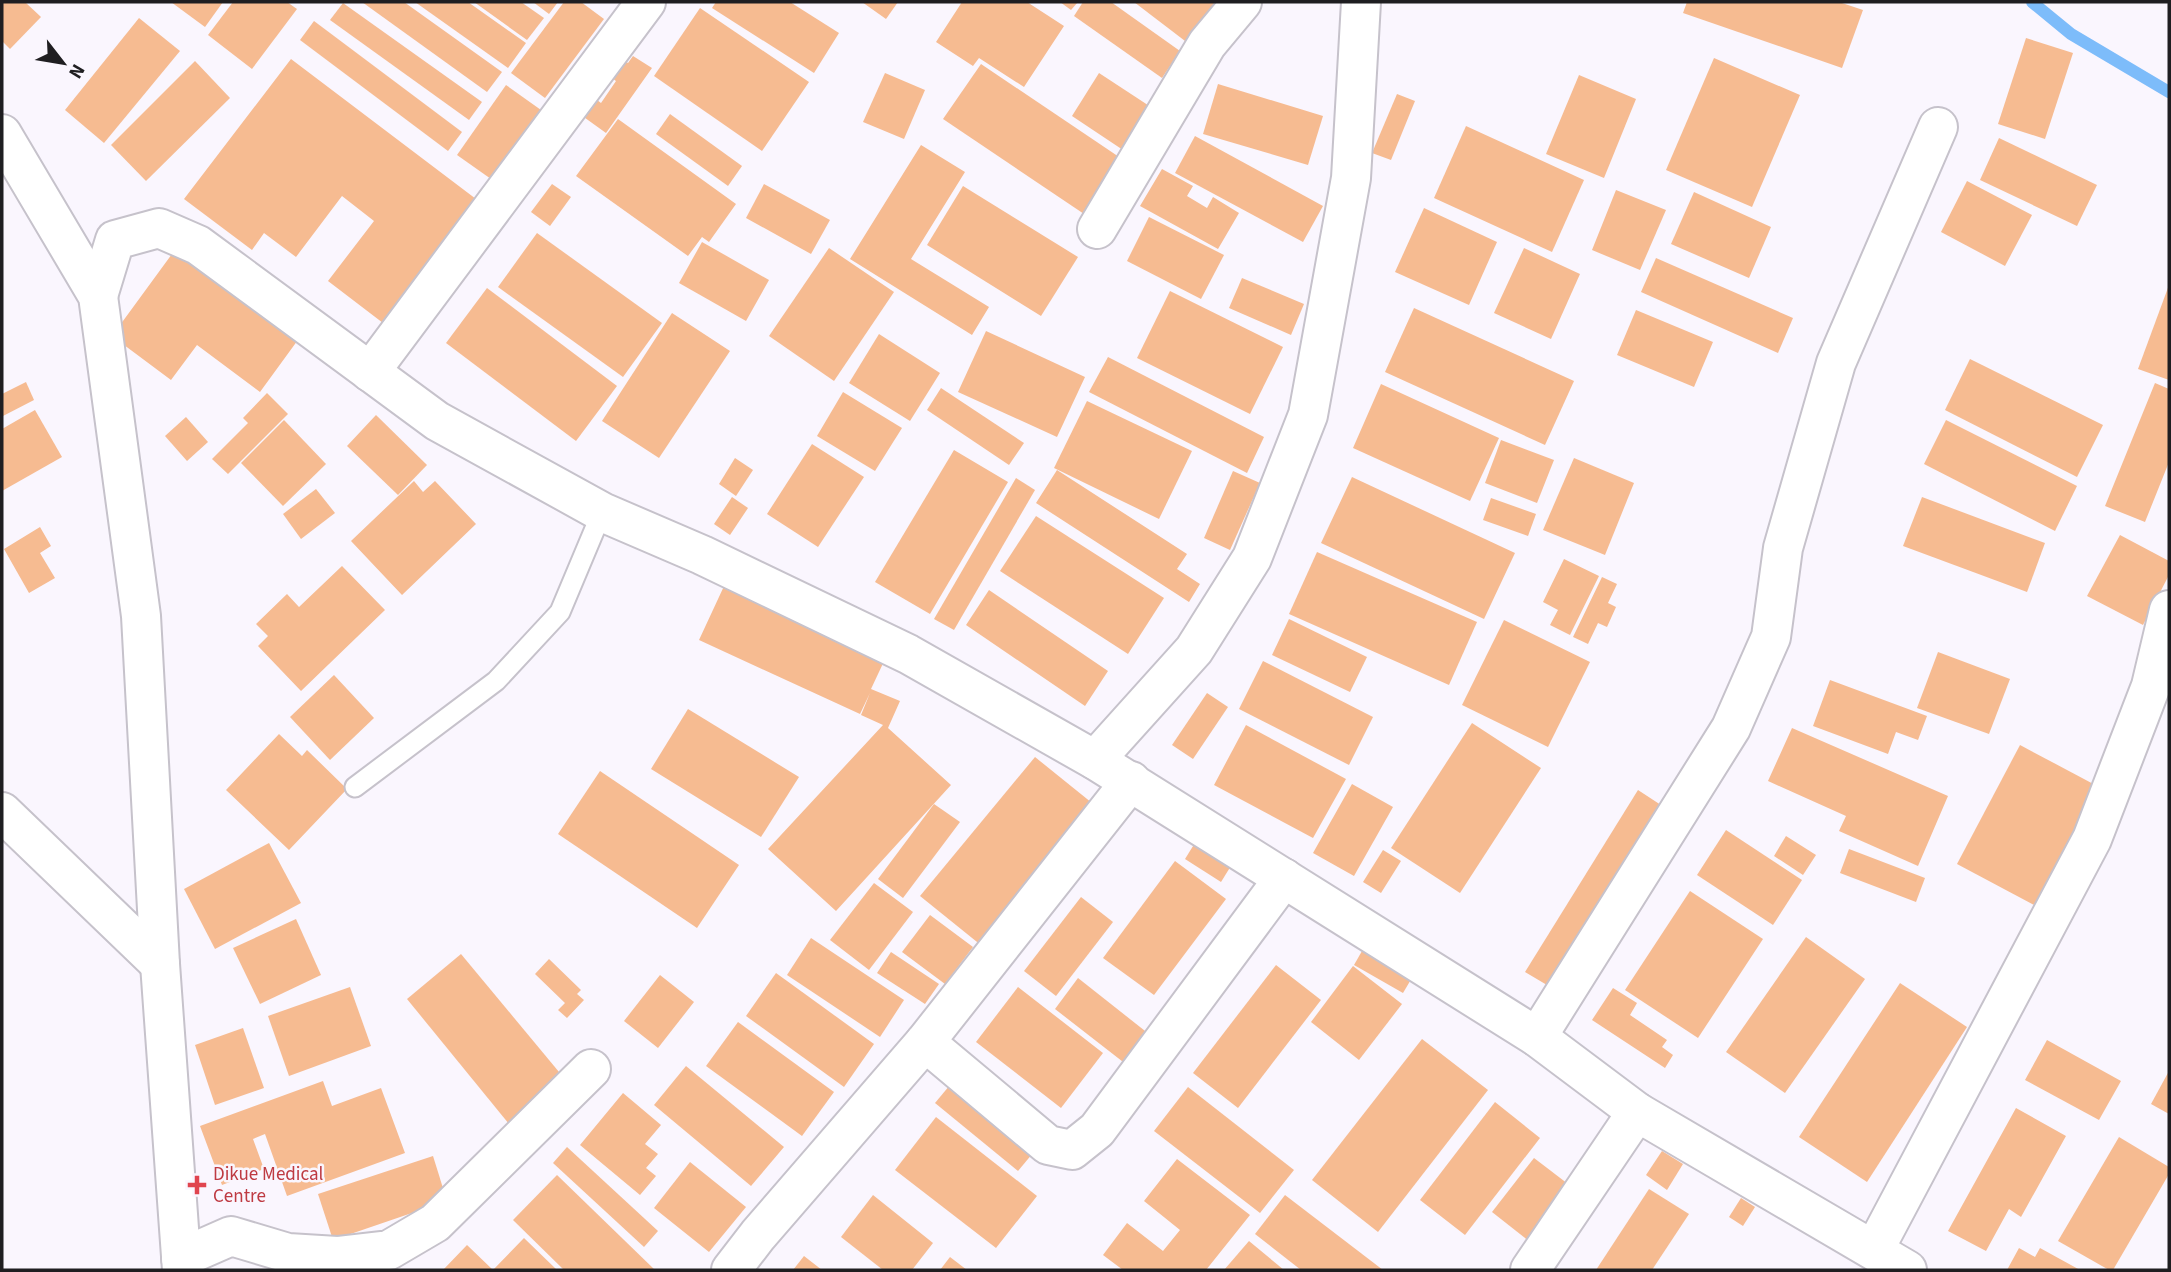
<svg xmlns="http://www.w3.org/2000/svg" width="2171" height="1272" font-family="'Source Sans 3',sans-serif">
<rect width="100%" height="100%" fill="#faf6fe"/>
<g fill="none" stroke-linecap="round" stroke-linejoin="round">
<path stroke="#7dbcfa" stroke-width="12" d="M2032 2 2071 34 2169 92"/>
</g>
<g fill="#f6bb91">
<path d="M2 2H25L41 17 10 49 2 41Z"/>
<path d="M171 2H223L205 27Z"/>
<path d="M233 2H287L297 9 252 69 208 35Z"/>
<path d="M362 2H404L502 72 487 92Z"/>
<path d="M415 2H468L526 43 508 68Z"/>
<path d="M474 2H521L544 18 527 40Z"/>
<path d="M533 2H558L549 14Z"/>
<path d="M564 2H581L604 19 545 98 511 73Z"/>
<path d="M716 2H790L839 33 814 73 712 8Z"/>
<path d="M862 2H898L886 19Z"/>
<path d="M962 2H1027L1064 26 1024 87 979 58 973 66 936 42Z"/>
<path d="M1060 2H1078L1071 10Z"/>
<path d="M1083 2H1111L1180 51 1162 78 1074 16Z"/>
<path d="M1134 2H1221L1189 44Z"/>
<path d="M1687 2H1839L1863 10 1842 68 1683 13Z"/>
<path d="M343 3 482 102 469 120 330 20Z"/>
<path d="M700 8 809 82 762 151 654 76Z"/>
<path d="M139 18 180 51 104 143 65 110Z"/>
<path d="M314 21 462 132 448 151 300 40Z"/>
<path d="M2026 38 2073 53 2045 139 1998 124Z"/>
<path d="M633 56 652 68 606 133 581 115 593 97 601 103 616 81 609 76 622 59 628 63Z"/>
<path d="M1714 58 1800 95 1752 207 1666 170Z"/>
<path d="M291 59 476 199 383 323 328 281 374 221 342 196 296 257 264 233 252 250 184 199Z"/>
<path d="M195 61 230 98 146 181 111 145Z"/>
<path d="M981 64 1128 163 1090 218 943 119Z"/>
<path d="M885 73 925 90 904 139 863 122Z"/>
<path d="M1099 73 1160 113 1132 156 1072 116Z"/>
<path d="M1579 75 1636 99 1604 178 1546 154Z"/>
<path d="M1218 84 1323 116 1308 165 1203 134Z"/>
<path d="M506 85 541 110 491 179 457 155Z"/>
<path d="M1397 94 1415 101 1391 160 1372 153Z"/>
<path d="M670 114 742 166 728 186 656 134Z"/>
<path d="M618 119 736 204 709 242 702 237 688 256 576 176Z"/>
<path d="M1466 126 1584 180 1552 252 1434 198Z"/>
<path d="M1195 136 1323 206 1303 242 1175 173Z"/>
<path d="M1999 138 2097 185 2077 226 1980 180Z"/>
<path d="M921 145 965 172 911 259 989 307 972 335 850 259Z"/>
<path d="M1162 169 1193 186 1187 196 1207 208 1213 197 1239 213 1218 249 1140 206Z"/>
<path d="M1967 181 2032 215 2005 266 1941 232Z"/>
<path d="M552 184 571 197 550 226 531 212Z"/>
<path d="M764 184 830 220 811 254 746 218Z"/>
<path d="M963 186 1078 257 1041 316 927 245Z"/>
<path d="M1616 190 1666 210 1640 270 1592 250Z"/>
<path d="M1694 192 1771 227 1749 278 1671 244Z"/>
<path d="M1424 208 1497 242 1469 305 1395 272Z"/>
<path d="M1149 217 1224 255 1201 299 1127 261Z"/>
<path d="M537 233 662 323 623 377 498 287Z"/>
<path d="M702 242 769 280 746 321 679 283Z"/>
<path d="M180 243 303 333 260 392 197 345 171 380 112 336Z"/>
<path d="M829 248 894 292 834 381 769 336Z"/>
<path d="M1524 248 1580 274 1551 339 1494 313Z"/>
<path d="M1656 258 1793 318 1778 353 1641 292Z"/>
<path d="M1242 278 1304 304 1291 335 1229 308Z"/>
<path d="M2169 285V380L2138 369Z"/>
<path d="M487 288 617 386 576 441 446 343Z"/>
<path d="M1170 291 1283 347 1250 414 1137 358Z"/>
<path d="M1414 308 1574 381 1545 445 1385 372Z"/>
<path d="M1636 310 1713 342 1694 387 1617 355Z"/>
<path d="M672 313 730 351 659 458 602 421Z"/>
<path d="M986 331 1085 377 1057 437 958 392Z"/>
<path d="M879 334 940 373 910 421 849 383Z"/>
<path d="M1108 357 1264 437 1247 473 1089 392Z"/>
<path d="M1970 359 2103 425 2077 477 1945 410Z"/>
<path d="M26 382 34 400 3 416 2 394Z"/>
<path d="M2155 383 2169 389V462L2145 522 2105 506Z"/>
<path d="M1381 384 1499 438 1470 501 1353 448Z"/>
<path d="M941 388 1024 443 1009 465 927 410Z"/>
<path d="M843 392 902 428 875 471 817 436Z"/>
<path d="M267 393 288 414 228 474 212 459 248 423 243 418Z"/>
<path d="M1087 401 1192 451 1159 519 1054 468Z"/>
<path d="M35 410 62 457 2 491V429Z"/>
<path d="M376 415 427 465 398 495 347 446Z"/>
<path d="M186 417 208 442 187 461 165 436Z"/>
<path d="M284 420 326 464 283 506 241 463Z"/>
<path d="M1946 420 2077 486 2055 531 1924 464Z"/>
<path d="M1501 440 1554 460 1537 503 1485 483Z"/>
<path d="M812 444 864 477 818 547 767 514Z"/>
<path d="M954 450 1008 482 930 614 875 582Z"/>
<path d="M735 458 753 470 736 496 719 484Z"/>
<path d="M1574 458 1634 483 1605 555 1543 530Z"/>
<path d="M1057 470 1187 554 1177 569 1200 584 1189 602 1036 503Z"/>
<path d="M1233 471 1260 483 1230 550 1204 538Z"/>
<path d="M1352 477 1515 553 1484 619 1321 543Z"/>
<path d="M1016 478 1035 490 954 630 934 619Z"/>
<path d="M414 481 423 492 435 481 476 524 402 595 351 541Z"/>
<path d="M316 489 335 513 301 539 283 514Z"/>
<path d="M732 497 748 508 730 535 714 524Z"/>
<path d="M1922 497 2045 543 2027 592 1903 546Z"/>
<path d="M1491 498 1536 514 1528 536 1483 520Z"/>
<path d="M1036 516 1164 598 1128 654 1000 571Z"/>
<path d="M40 527 51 546 40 553 55 578 29 593 4 549Z"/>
<path d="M2120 535 2169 561V575L2143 625 2087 596Z"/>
<path d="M1317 552 1477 622 1449 685 1289 614Z"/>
<path d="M1564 559 1599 576 1570 635 1550 625 1558 610 1543 602Z"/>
<path d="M342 566 385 610 301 691 258 646 268 636 256 624 287 594 299 607Z"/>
<path d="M1602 577 1617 584 1608 603 1616 607 1607 627 1598 623 1588 644 1573 637Z"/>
<path d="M725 584 886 657 871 689 900 701 888 728 951 785 836 911 768 849 883 725 861 715 870 693 860 714 699 640Z"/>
<path d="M989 590 1108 671 1085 706 966 625Z"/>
<path d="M1289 619 1367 657 1350 692 1272 655Z"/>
<path d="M1504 620 1590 662 1548 747 1462 705Z"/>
<path d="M1938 652 2010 679 1989 734 1917 708Z"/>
<path d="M1263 661 1373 717 1349 765 1239 709Z"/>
<path d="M334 675 374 718 330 760 290 717Z"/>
<path d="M1830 680 1927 716 1918 740 1896 732 1888 754 1813 726Z"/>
<path d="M1207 693 1228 707 1193 759 1172 745Z"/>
<path d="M688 709 799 777 761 837 651 769Z"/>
<path d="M1472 723 1541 768 1460 893 1391 848Z"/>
<path d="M1246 725 1346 779 1313 838 1214 785Z"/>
<path d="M1792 728 1948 796 1918 866 1839 831 1846 816 1768 781Z"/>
<path d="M279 734 302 756 307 750 347 789 289 850 226 790Z"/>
<path d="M2020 745 2099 787 2036 906 1957 864Z"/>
<path d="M1035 757 1097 807 982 946 920 896Z"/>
<path d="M600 771 739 865 697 928 558 834Z"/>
<path d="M1352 784 1393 807 1354 876 1313 853Z"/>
<path d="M1638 790 1664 807 1552 988 1525 972Z"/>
<path d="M934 804 960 822 903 898 878 879Z"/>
<path d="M1726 830 1802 880 1773 925 1697 875Z"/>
<path d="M1786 836 1816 855 1803 875 1774 856Z"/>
<path d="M1198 838 1234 861 1221 882 1185 859Z"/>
<path d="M269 843 301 903 215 949 184 889Z"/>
<path d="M1849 849 1925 878 1916 902 1840 873Z"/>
<path d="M1383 850 1401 861 1381 893 1363 882Z"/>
<path d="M1175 861 1226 899 1154 995 1103 958Z"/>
<path d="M874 883 913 912 869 970 830 940Z"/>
<path d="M1690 891 1763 939 1698 1038 1625 990Z"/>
<path d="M1081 897 1113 922 1056 996 1024 971Z"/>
<path d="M930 915 973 947 945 984 902 952Z"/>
<path d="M296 919 321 975 260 1004 233 948Z"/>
<path d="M1370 937 1419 966 1403 993 1354 965Z"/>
<path d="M1806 937 1865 979 1785 1093 1726 1052Z"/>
<path d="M811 938 904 1000 880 1037 787 975Z"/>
<path d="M891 952 939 984 925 1004 877 973Z"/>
<path d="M461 954 564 1078 509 1124 407 999Z"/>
<path d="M549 959 581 990 577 994 584 1000 567 1018 558 1010 565 1003 535 974Z"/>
<path d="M1276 965 1321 1000 1238 1108 1193 1073Z"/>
<path d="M1353 966 1402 1004 1359 1060 1311 1022Z"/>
<path d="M776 973 874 1044 844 1087 746 1016Z"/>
<path d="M660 975 694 1002 658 1048 624 1021Z"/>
<path d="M1078 978 1159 1042 1136 1072 1055 1009Z"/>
<path d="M1900 983 1967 1027 1867 1182 1799 1137Z"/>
<path d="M350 987 371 1046 289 1076 268 1016Z"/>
<path d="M1018 987 1103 1053 1061 1108 976 1042Z"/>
<path d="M1613 988 1637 1003 1630 1015 1667 1040 1662 1047 1673 1055 1665 1068 1592 1020Z"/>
<path d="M738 1022 834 1092 802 1136 706 1066Z"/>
<path d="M243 1028 264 1088 215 1105 195 1045Z"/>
<path d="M1422 1039 1488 1090 1378 1232 1312 1180Z"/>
<path d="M2047 1040 2121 1081 2099 1120 2025 1080Z"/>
<path d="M686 1066 784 1147 751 1186 654 1105Z"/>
<path d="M2169 1071V1114L2151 1104Z"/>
<path d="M955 1079 1038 1147 1018 1171 935 1103Z"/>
<path d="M323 1081 332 1106 381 1088 405 1153 287 1196 265 1134 253 1139 264 1169 222 1185 200 1126Z"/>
<path d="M1188 1087 1294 1170 1260 1213 1154 1131Z"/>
<path d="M623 1093 661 1125 645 1144 658 1154 646 1168 656 1176 640 1195 580 1145Z"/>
<path d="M1495 1102 1540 1138 1465 1235 1420 1200Z"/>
<path d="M2016 1108 2066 1136 2021 1217 2009 1209 1986 1251 1948 1231Z"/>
<path d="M936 1117 1037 1196 996 1248 895 1170Z"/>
<path d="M2119 1137 2169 1167V1174L2113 1270H2109L2058 1241Z"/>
<path d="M567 1147 658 1231 644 1247 553 1163Z"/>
<path d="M1662 1151 1683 1164 1667 1190 1646 1175Z"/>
<path d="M433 1156 447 1201 333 1240 318 1194Z"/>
<path d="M1534 1158 1572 1187 1530 1242 1492 1212Z"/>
<path d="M1177 1159 1250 1215 1206 1270H1123L1103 1255 1127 1223 1163 1251 1180 1230 1144 1201Z"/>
<path d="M690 1162 746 1207 709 1252 654 1208Z"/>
<path d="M557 1175 655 1270H564L513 1220Z"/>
<path d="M1649 1189 1689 1214 1652 1270H1596Z"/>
<path d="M873 1195 933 1243 912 1270H883L841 1237Z"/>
<path d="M1285 1195 1383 1270H1301L1255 1234Z"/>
<path d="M1741 1198 1755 1207 1743 1226 1729 1217Z"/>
<path d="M524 1238 557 1270H443L467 1245 493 1270Z"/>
<path d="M1249 1241 1284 1270H1224Z"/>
<path d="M2019 1248 2035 1257 2040 1248 2080 1270H2007Z"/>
<path d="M804 1256 822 1270H793Z"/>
<path d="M950 1257 967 1270H940Z"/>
</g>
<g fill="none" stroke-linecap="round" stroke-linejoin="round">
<g stroke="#c6c2cb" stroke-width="23">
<path id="lane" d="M355 787 496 681 560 612 602 512"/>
</g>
<g stroke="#c6c2cb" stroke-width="42">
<g id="street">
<path d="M1097 229 1207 44 1242 2"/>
<path d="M98 296 115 240 159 228 198 245 437 421 602 512 702 555 908 654 1095 760 1537 1037 1637 1112 1907 1270"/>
<path d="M370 372 646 2"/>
<path d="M1095 760 1194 650 1252 558 1308 415 1351 178 1361 2"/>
<path d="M2 812 160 964"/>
<path d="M1537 1037 1731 728 1771 637 1783 548 1836 363 1938 127"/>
<path d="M925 1042 1048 1145 1072 1150 1097 1130 1284 878"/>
<path d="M1874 1250 2092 839 2151 686 2169 610"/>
<path d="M181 1258 231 1236 288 1253 337 1256 389 1250 435 1223 591 1069"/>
<path d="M731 1270 758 1235 925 1042 1131 781"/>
<path d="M1530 1270 1637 1112"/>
</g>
</g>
<g stroke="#c6c2cb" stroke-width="42">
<path id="secondary" d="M2 134 98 296 141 616 160 964 182 1270"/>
</g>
<use href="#lane" stroke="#fff" stroke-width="19"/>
<use href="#street" stroke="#fff" stroke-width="38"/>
<use href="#secondary" stroke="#fff" stroke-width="38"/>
</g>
<path fill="#e0444e" stroke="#faf6fe" stroke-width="2.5" d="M193.5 1174.5h7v7h7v7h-7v7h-7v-7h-7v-7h7z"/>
<g text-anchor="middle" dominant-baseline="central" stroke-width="5" stroke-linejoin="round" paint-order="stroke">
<g font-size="19" fill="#be3a42" stroke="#faf6fe" text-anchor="start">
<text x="213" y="1174">Dikue Medical<tspan x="213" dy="22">Centre</tspan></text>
</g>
</g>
<rect width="2171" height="1272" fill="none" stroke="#1f1e21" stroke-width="7"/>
<g transform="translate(63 63) rotate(121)" stroke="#faf6fe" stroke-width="5" paint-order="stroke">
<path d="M0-5L12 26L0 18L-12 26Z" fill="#1f1e21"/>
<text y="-10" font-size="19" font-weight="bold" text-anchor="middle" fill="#1f1e21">N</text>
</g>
</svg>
